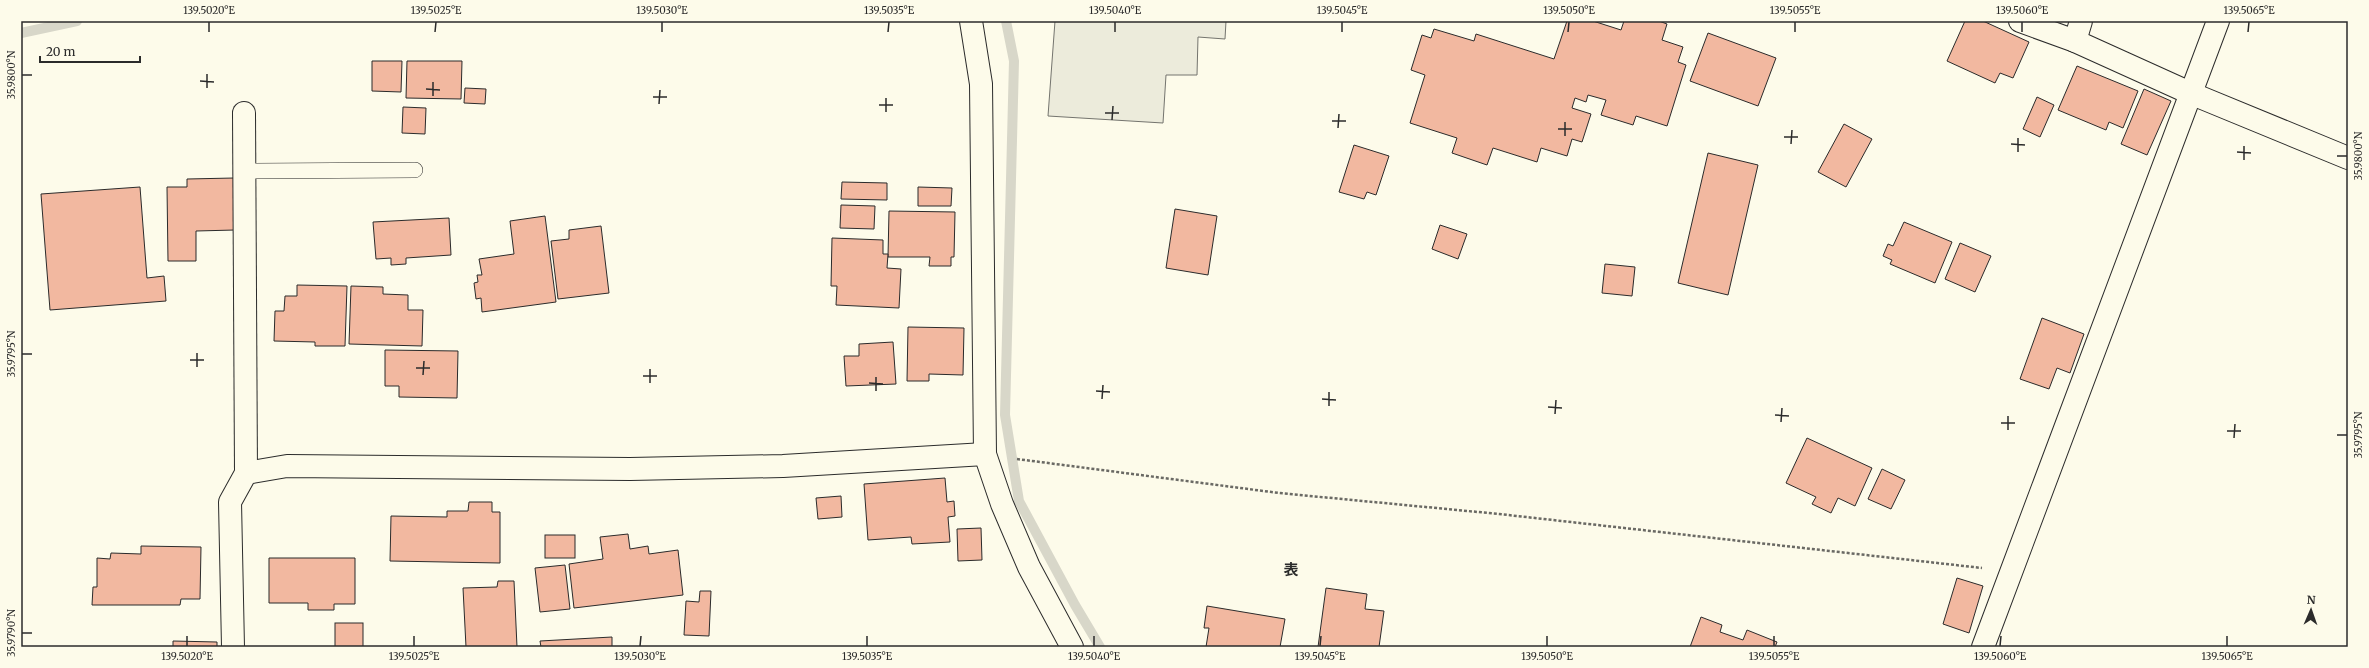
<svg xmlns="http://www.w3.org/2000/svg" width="2369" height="668" font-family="Merriweather,'Noto Sans JP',serif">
<rect width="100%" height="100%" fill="#fdfbea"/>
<path fill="#ecebdb" stroke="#74746e" d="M1055 21H1226L1225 39 1198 37 1197 75H1166L1163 123 1048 116Z"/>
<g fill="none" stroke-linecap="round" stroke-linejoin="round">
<g stroke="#d8d7c9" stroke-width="10">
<path d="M1006 21 1014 61 1005 415 1019 501 1075 605 1100 647"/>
<path d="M21 33 77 21"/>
</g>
</g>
<g fill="#f2b8a0" stroke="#2b2b2b">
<path d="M1567 21H1593L1621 30 1624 21H1659L1667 24 1662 40 1683 47 1678 62 1686 65 1667 126 1636 116 1633 125 1601 115 1606 100 1588 95 1586 102 1575 98 1572 108 1591 114 1582 142 1572 139 1567 156 1541 148 1537 162 1493 148 1487 165 1452 153 1457 138 1410 123 1425 75 1411 70 1422 35 1431 38 1434 29 1474 41 1476 34 1554 59Z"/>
<path d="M1965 21H1983L2029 42 2013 78 2000 73 1995 83 1947 61Z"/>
<path d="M1708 33 1776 58 1758 106 1690 81Z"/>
<path d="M372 61H402L401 92 372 91Z"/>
<path d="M407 61H462L461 99 406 98Z"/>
<path d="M2077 66 2138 91 2123 128 2109 122 2106 130 2058 110Z"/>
<path d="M465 88 486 89 485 104 464 103Z"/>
<path d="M2144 89 2171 101 2147 155 2121 144Z"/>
<path d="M2037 97 2054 105 2040 137 2023 129Z"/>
<path d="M403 107 426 108 425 134 402 133Z"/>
<path d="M1844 124 1872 139 1846 187 1818 172Z"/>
<path d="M1354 145 1389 156 1376 195 1367 192 1364 199 1339 192Z"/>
<path d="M1708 153 1758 165 1728 295 1678 283Z"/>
<path d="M234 178 235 230 196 231V261H168L167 187H187V179Z"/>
<path d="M842 182 887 183V200L841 199Z"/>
<path d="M140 187 147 278 164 276 166 301 50 310 41 194Z"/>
<path d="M918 187 952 188 951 206H918Z"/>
<path d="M841 205 875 206 874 229 840 228Z"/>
<path d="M1175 209 1217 216 1208 275 1166 268Z"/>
<path d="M889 211 955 212 954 257H951V266H929L930 257H888Z"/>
<path d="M545 216 556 302 482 312 481 298 476 299 474 283 478 282 477 275H482L479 259 514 254 510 221Z"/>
<path d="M449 218 451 255 406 258V264L391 265V258L376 259 373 222Z"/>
<path d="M1904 222 1952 242 1935 283 1890 264 1892 260 1883 256 1888 244 1893 246Z"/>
<path d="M1440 225 1467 234 1458 259 1432 249Z"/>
<path d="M601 226 609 293 558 299 551 241 569 239V230Z"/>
<path d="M832 238 883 240V254H888L887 268 901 269 899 308 836 305 837 286H831Z"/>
<path d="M1960 243 1991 256 1975 292 1945 279Z"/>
<path d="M1605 264 1635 267 1632 296 1602 293Z"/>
<path d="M297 285 347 286 345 346H315V342L274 341 275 311H284L285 296H297Z"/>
<path d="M351 286 383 287V294L408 295V310H423L422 346 349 344Z"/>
<path d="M2042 318 2084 334 2070 373 2057 368 2049 389 2020 379Z"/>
<path d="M908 327 964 328 963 375 929 374V381H907Z"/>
<path d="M893 342 896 384 846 386 844 356H859V344Z"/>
<path d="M385 350 458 351 457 398 399 397V386H385Z"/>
<path d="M1807 438 1872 468 1855 506 1838 498 1831 513 1812 504 1816 497 1786 483Z"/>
<path d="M1882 469 1905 480 1891 509 1868 499Z"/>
<path d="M945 478 947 502 954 501 955 516 948 517 950 542 912 544 911 537 868 540 864 484Z"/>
<path d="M841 496 842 517 818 519 816 498Z"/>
<path d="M469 502H492V512H500V563L390 561 391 516 447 517V511H468Z"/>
<path d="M981 528 982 560 958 561 957 529Z"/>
<path d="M628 534 630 549 648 546 649 554 678 550 683 595 574 608 569 564 603 559 600 537Z"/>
<rect x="545" y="535" width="30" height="23"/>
<path d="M141 546 201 547 200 599H181L180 605H92L93 587H97V558L110 559 111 553 141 554Z"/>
<path d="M269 558H355V604H334V610H308V603H269Z"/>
<path d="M565 565 570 609 540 612 535 568Z"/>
<path d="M1957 578 1983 586 1969 633 1943 624Z"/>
<path d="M498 581H514L517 647H466L463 588 497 587Z"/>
<path d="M1326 588 1367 594 1365 609 1384 611 1379 647H1318Z"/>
<path d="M700 591H711L709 636 684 635 686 601 699 602Z"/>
<path d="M1207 606 1285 619 1280 647H1206L1209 628H1204Z"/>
<path d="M1701 617 1722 625 1720 632 1743 640 1747 630 1777 642 1775 647H1690Z"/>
<rect x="335" y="623" width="28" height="24"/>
<path d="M612 637V647H541L540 641Z"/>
<path d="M173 641 217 642V647H173Z"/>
</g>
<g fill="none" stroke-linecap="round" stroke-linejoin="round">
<g stroke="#2b2b2b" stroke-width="16">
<path id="service" d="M244 171 415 170"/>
</g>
<g stroke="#2b2b2b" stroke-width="24">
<g id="minor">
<path d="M971 21 981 84 985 454 1002 504 1029 567 1072 647"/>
<path d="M2020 21 2075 41 2190 93 2348 158"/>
<path d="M2075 41 2081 21"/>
<path d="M244 113 246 473"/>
<path d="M233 647 230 502 246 473 287 466 630 469 783 466 985 454"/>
<path d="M1983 647 2218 21"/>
</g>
</g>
<path stroke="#6a6964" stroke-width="2.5" stroke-dasharray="3 2" stroke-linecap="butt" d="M1017 459 1279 493 1499 514 1982 568"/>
<use href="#service" stroke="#fdfbea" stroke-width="15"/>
<use href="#minor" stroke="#fdfbea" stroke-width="22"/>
</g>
<path fill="none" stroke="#2b2b2b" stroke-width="1.5" d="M209 32V22M435 32 436 22M662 32V22M888 32 889 22M1115 32V22M1342 32V22M1568 32 1569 22M1795 32V22M2022 32V22M2248 32 2249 22M22 75H32M200 81 214 82M207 88V74M426 89 440 90M433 96V82M653 97H667M659 104 660 90M879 105H893M886 112V98M1105 113H1119M1112 120 1113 106M1332 121H1346M1338 128 1339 114M1558 129H1572M1565 136V122M1784 137H1798M1791 144 1792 130M2011 144 2025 145M2018 152V138M2237 152 2251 153M2337 156H2347M2244 160V146M22 354H32M190 360H204M197 367V353M416 368H430M423 375 424 361M643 376H657M650 383V369M869 383 883 384M876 391V377M1096 391 1110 392M1102 399 1103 385M1322 399 1336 400M1329 406V392M1548 407 1562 408M1555 414 1556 400M1775 415 1789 416M1781 422 1782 408M2001 423H2015M2008 430V416M2227 431H2241M2337 435H2347M2234 438 2235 424M22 633H32M187 646V636M414 646V636M640 646 641 636M867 646V636M1094 646V636M1320 646 1321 636M1547 646V636M1774 646V636M2000 646 2001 636M2227 646V636"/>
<g text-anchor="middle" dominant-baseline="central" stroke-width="3" stroke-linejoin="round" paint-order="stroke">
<g font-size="15" font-weight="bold" fill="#2b2b2b" stroke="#fdfbea">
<text x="1291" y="569">表</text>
</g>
</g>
<rect width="2369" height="668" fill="none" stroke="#fdfbea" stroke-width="44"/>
<g transform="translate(2311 610) rotate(2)" stroke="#fdfbea" stroke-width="3" paint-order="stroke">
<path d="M0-3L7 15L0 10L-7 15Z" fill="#2b2b2b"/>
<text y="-6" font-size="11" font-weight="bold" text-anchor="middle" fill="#2b2b2b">N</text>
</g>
<path d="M40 56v6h100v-6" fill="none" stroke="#2b2b2b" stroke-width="2"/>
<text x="46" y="56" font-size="12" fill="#2b2b2b" stroke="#fdfbea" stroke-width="3" paint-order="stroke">20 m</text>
<rect x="22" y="22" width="2325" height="624" fill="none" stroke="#2b2b2b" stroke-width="1.5"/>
<g font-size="10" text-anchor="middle" fill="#2b2b2b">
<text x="209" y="14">139.5020°E</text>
<text x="436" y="14">139.5025°E</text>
<text x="662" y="14">139.5030°E</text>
<text x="889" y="14">139.5035°E</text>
<text x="1115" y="14">139.5040°E</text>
<text x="1342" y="14">139.5045°E</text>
<text x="1569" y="14">139.5050°E</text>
<text x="1795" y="14">139.5055°E</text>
<text x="2022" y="14">139.5060°E</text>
<text x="2249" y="14">139.5065°E</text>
<text transform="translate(11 75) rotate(-90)" y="4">35.9800°N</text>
<text transform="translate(2358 156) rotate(-90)" y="4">35.9800°N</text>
<text transform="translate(11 354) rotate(-90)" y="4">35.9795°N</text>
<text transform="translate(2358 435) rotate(-90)" y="4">35.9795°N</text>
<text transform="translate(11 633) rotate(-90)" y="4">35.9790°N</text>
<text x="187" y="660">139.5020°E</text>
<text x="414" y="660">139.5025°E</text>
<text x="640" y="660">139.5030°E</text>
<text x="867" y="660">139.5035°E</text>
<text x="1094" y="660">139.5040°E</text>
<text x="1320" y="660">139.5045°E</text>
<text x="1547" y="660">139.5050°E</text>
<text x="1774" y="660">139.5055°E</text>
<text x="2000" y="660">139.5060°E</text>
<text x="2227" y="660">139.5065°E</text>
</g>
</svg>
